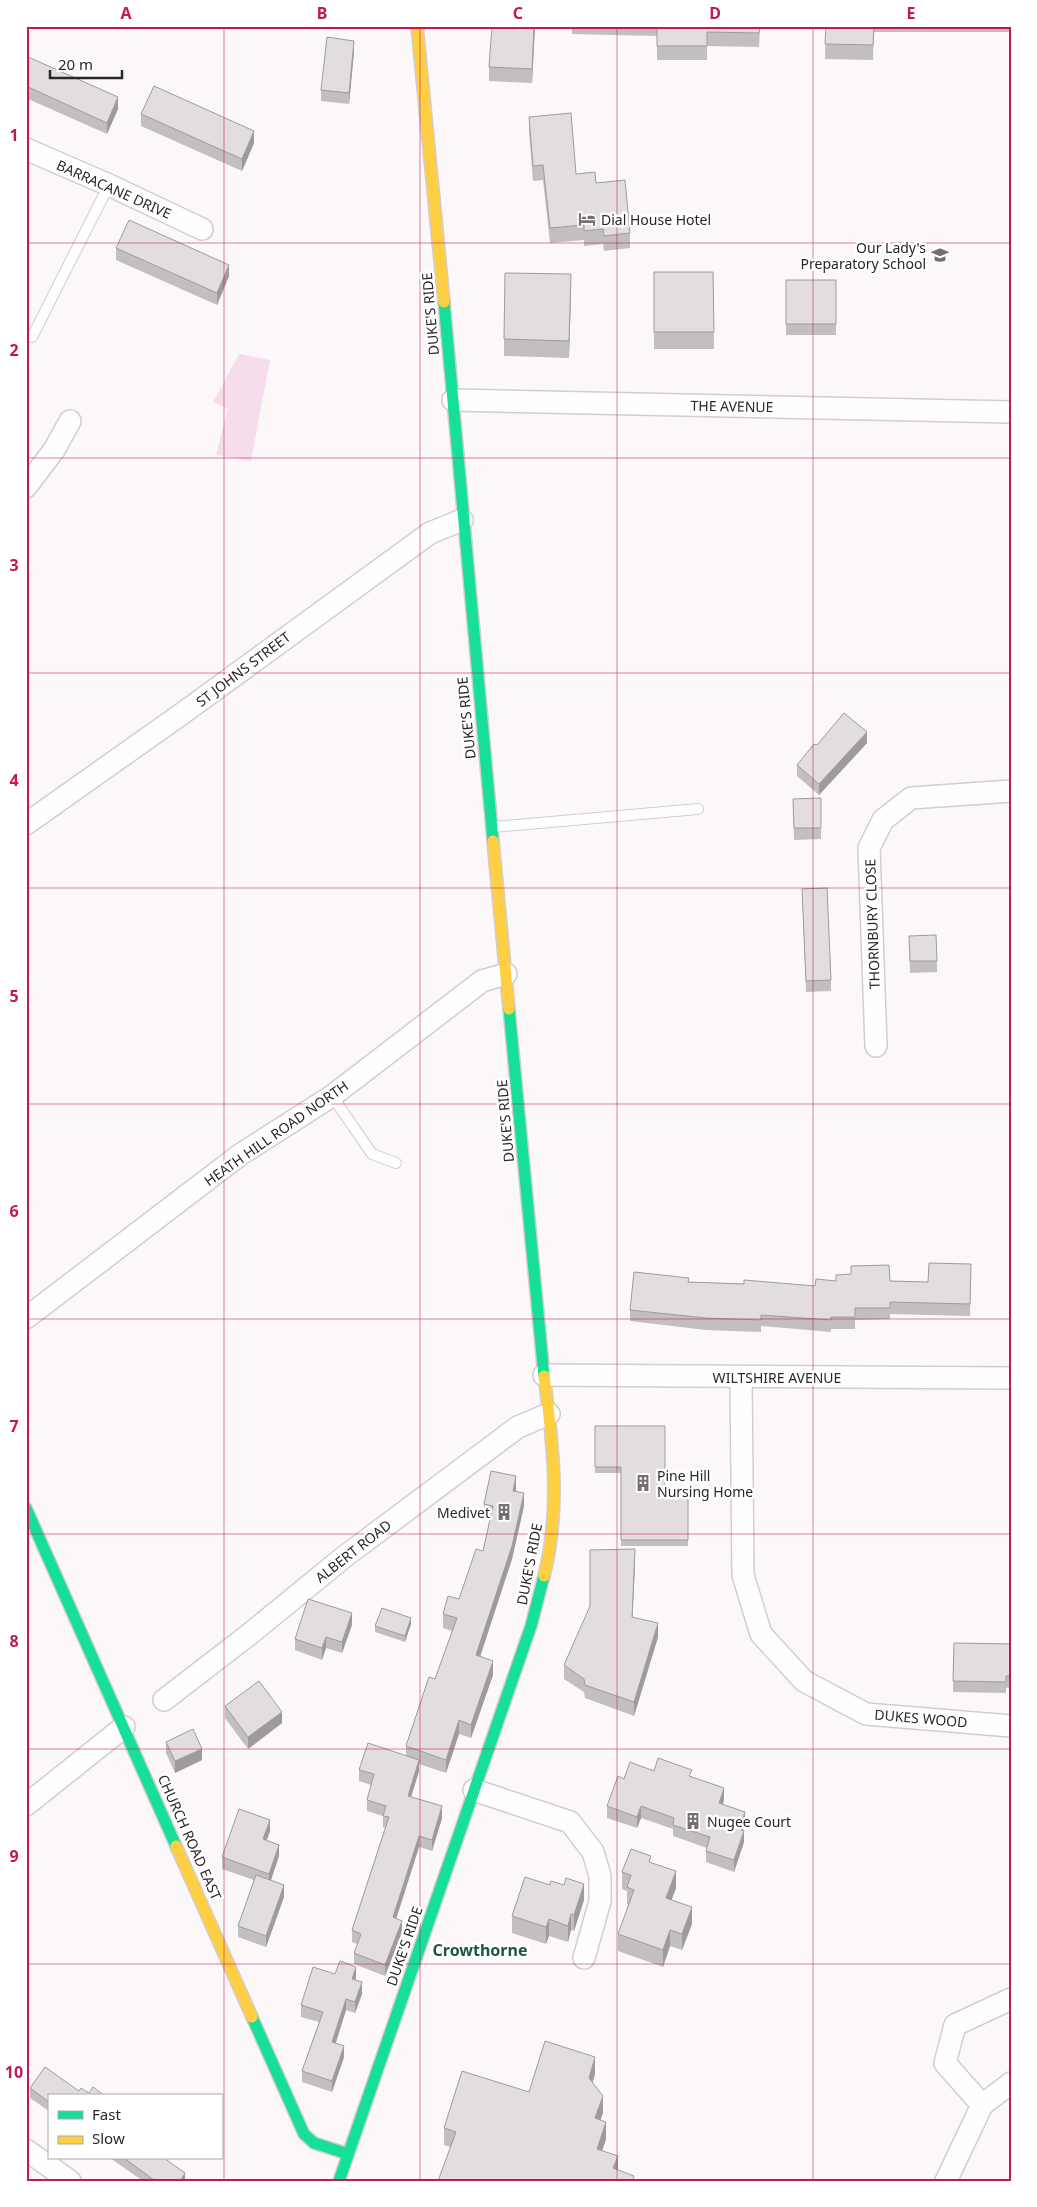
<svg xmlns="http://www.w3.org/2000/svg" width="1037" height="2207" font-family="'Noto Sans',sans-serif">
<rect width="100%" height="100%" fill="#fcf8fa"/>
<path fill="#f6ddec" d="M239 354 270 360 251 461 216 455 228 409 213 402Z"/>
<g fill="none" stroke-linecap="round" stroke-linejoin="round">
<g stroke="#d3cdd0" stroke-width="12">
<g id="lane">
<path d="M32 337 109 185"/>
<path d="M493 827 698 809"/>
<path d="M332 1096 372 1154 396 1163"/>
</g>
</g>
<g stroke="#d3cdd0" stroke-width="24">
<g id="street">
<path d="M26 149 109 185 202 229"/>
<path d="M453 400 1011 412"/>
<path d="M26 487 54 450 70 421"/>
<path d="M26 824 183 713 430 533 462 520"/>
<path d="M876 1046 869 848 883 820 911 798 1011 791"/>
<path d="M26 1318 241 1154 332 1096 482 981 506 974"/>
<path d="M544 1375 1011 1378"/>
<path d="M741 1377 743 1575 761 1634 804 1681 866 1714 1011 1726"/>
<path d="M164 1700 251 1633 344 1557 518 1427 549 1414"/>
<path d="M474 1790 570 1822 593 1852 600 1876V1901L584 1958"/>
<path d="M26 1805 124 1727"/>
<path d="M982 2105 945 2063 955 2025 1011 1999"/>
<path d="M26 2150 70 2181"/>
<path d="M946 2181 982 2105 1011 2083"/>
</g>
</g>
<g stroke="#d3cdd0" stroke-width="14">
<g id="fast">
<path d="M444 302 493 841"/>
<path d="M509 1009 544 1376"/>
<path d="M26 1508 176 1846"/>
<path d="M252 2017 304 2134 314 2143 348 2154"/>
<path d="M339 2181 531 1626 544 1576"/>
</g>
</g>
<g stroke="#d3cdd0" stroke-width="14">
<g id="slow">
<path d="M417 26 444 302"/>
<path d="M493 841 509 1009"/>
<path d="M544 1376C553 1442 561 1510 544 1576"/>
<path d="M176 1846 252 2017"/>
</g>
</g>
<use href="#lane" stroke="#fffefe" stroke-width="10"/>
<use href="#street" stroke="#fffefe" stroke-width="21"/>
<use href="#fast" stroke="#16e098" stroke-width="11"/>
<use href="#slow" stroke="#ffcf43" stroke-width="11"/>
</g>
<g fill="#c3bec1">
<path d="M535 26 532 83 489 81V67Z"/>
<path d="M572 26H760L759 47 707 46V60H657V36L572 34Z"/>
<path d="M826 26H1011V32H874L873 60 825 59Z"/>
<path d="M354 52 349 104 321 101V90Z"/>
<path d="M26 56 118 109 107 134 26 98Z"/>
<path d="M141 114 254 143 242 171 141 126Z"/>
<path d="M529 117 576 174 596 183 630 233V248L604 251 603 244 584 246V240L550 243 543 180 533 181 529 132Z"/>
<path d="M116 248 229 276 217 305 116 260Z"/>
<path d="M654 272H713L714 349H654Z"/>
<rect x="786" y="280" width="50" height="55"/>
<path d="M571 291 569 358 504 356V339Z"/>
<path d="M867 743 819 795 797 776V765L817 745Z"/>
<path d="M793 799 821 828V839L794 840Z"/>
<path d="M802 889 831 980V991L806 992Z"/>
<path d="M909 936 937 961V972L910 973Z"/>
<path d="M971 1264 970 1316 890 1314V1319L855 1320V1329H831V1332L761 1326V1332L706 1330 630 1321V1310L689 1282 815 1286 836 1281H890L928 1282Z"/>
<path d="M595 1426 665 1487 670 1497H688V1546H621V1473H595Z"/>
<path d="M516 1490V1491L524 1506 512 1559 480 1657 493 1675 471 1738 459 1734 446 1773 419 1764V1771L411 1797 442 1818 432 1851 419 1847 396 1918 402 1932 385 1976 354 1964V1953L357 1944 352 1942V1930L385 1828 383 1827V1816L367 1811V1800L371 1785 359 1781V1770L406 1756V1746L435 1679 452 1631 443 1628V1614L459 1599 483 1551 490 1519 484 1517V1504Z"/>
<path d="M635 1563 632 1617 658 1637 634 1716 585 1698 584 1692 564 1679V1665Z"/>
<path d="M411 1624 405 1642 375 1632V1626Z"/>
<path d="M352 1625 342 1653 326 1648 322 1660 295 1650V1639Z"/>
<path d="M954 1643 1011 1644V1687L1006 1688V1693L953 1692Z"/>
<path d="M225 1706 282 1723 248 1749 225 1718Z"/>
<path d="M166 1742 202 1760 175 1773 166 1753Z"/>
<path d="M654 1771 692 1777 724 1800 723 1804 745 1823 743 1830 744 1842 734 1872 706 1862V1851L707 1848 673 1836V1829L641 1818 637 1828 607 1818V1806L624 1779Z"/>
<path d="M270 1831 267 1840 279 1856 271 1880 284 1897 266 1947 238 1937V1926L254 1880 222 1869V1857Z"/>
<path d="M651 1862 676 1888 671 1900 692 1924 682 1950 670 1946 663 1967 618 1951V1934L629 1905 627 1904V1891L622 1889V1872Z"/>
<path d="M584 1900 574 1931 571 1930 568 1942 549 1936 546 1944 512 1933V1916Z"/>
<path d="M335 1974 356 1978 355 1980 362 1994 355 2013 346 2010 336 2043 344 2057 332 2092 302 2082V2071L319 2022 301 2017V2005Z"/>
<path d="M595 2074 592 2083 603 2113 600 2120 606 2139 602 2151 618 2170 634 2181 450 2147 444 2145V2128L529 2092Z"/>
<path d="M30 2088 79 2091 89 2093 49 2096V2111L30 2098Z"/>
<path d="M110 2158H164L185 2181H143Z"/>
</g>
<g fill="#9f9b9d">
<path d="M534 26H535L532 83V69Z"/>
<path d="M354 41V52L349 104V93Z"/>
<path d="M118 97V109L107 134V123Z"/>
<path d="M254 131V143L242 171V159Z"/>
<path d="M229 265V276L217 305V293Z"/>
<path d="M571 274V291L569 358V341Z"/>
<path d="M867 732V743L819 795V784Z"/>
<path d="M516 1476V1490L513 1504V1491Z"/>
<path d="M524 1493V1506L512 1559 476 1669V1655Z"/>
<path d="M635 1549V1563L632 1630V1617Z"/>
<path d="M352 1613V1625L342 1653V1642Z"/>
<path d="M411 1618V1624L405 1642V1636Z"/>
<path d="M658 1623V1637L634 1716V1702Z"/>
<path d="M326 1637V1648L322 1660V1648Z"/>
<path d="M493 1661V1675L471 1738V1725Z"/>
<path d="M282 1712V1723L248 1749V1737Z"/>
<path d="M459 1720V1734L446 1773V1760Z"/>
<path d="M202 1749V1760L175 1773V1761Z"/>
<path d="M419 1760V1771L408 1807V1796Z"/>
<path d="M724 1788V1800L719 1814V1803Z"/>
<path d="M442 1806V1818L432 1851V1840Z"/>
<path d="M641 1806V1818L637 1828V1817Z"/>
<path d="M745 1812V1823L739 1840V1829Z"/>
<path d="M270 1820V1831L263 1850V1839Z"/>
<path d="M744 1831V1842L734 1872V1860Z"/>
<path d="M419 1836V1847L393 1929V1917Z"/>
<path d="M279 1845V1856L269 1886V1874Z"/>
<path d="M676 1871V1888L666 1915V1898Z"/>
<path d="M584 1884V1900L574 1931V1915Z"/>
<path d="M284 1885V1897L266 1947V1936Z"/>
<path d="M692 1907V1924L682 1950V1934Z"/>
<path d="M571 1914V1930L568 1942V1926Z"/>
<path d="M549 1919V1936L546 1944V1927Z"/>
<path d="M402 1921V1932L385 1976V1965Z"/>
<path d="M670 1930V1946L663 1967V1950Z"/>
<path d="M356 1967V1978L352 1991V1979Z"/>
<path d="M362 1982V1994L355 2013V2002Z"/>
<path d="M346 1999V2010L332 2054V2042Z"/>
<path d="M344 2046V2057L332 2092V2081Z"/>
<path d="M595 2057V2074L589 2094V2078Z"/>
<path d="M603 2096V2113L595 2135V2118Z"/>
<path d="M606 2122V2139L597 2166V2149Z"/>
<path d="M618 2156V2173L613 2168Z"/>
<path d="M185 2173V2181H180Z"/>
</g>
<g fill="#e3dde0" stroke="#9f9b9d">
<path d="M492 26H534L532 69 489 67Z"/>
<path d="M657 26H760L759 33 707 32V46H657Z"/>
<path d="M826 26H874L873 45 825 44Z"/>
<path d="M327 37 354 41 349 93 321 90Z"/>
<path d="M26 56 118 97 107 123 26 86Z"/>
<path d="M154 86 254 131 242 159 141 114Z"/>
<path d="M571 113 576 174 595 172 596 183 625 180 630 233 604 236 603 229 584 231V225L550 228 543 165 533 166 529 117Z"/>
<path d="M129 220 229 265 217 293 116 248Z"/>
<path d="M654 272H713L714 332H654Z"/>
<path d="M505 273 571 274 569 341 504 339Z"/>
<rect x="786" y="280" width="50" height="44"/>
<path d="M844 713 867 732 819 784 797 765 814 744 817 745Z"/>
<path d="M821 798V828H794L793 799Z"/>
<path d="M827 888 831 980 806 981 802 889Z"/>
<path d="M936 935 937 961H910L909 936Z"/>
<path d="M929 1263 971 1264 970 1304 890 1302V1308H855V1317H831V1320L761 1315V1320L706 1318 630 1310 634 1272 689 1278 688 1282 744 1284V1280L815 1286 816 1279 836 1281V1275L851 1274V1266L889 1265 890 1281 928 1282Z"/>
<path d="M595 1426H665V1487H670V1497H688V1540H621V1467H595Z"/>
<path d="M491 1471 516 1476 513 1491 524 1493 512 1546 476 1655 493 1661 471 1725 459 1720 446 1760 406 1746 429 1677 435 1679 457 1618 443 1614 448 1596 459 1599 476 1549 483 1551 493 1506 484 1504Z"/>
<path d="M635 1549 632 1617 658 1623 634 1702 585 1685 584 1679 564 1665 590 1606V1550Z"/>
<path d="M308 1599 352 1613 342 1642 326 1637 322 1648 295 1639Z"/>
<path d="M382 1608 411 1618 405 1636 375 1626Z"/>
<path d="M954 1643 1011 1644V1676H1006V1682L953 1681Z"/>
<path d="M259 1681 282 1712 248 1737 225 1706Z"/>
<path d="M193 1729 202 1749 175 1761 166 1742Z"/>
<path d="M368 1743 419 1760 408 1796 442 1806 432 1840 419 1836 393 1917 402 1921 385 1965 354 1953 361 1934 352 1930 389 1817 383 1816 386 1806 367 1800 374 1774 359 1770Z"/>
<path d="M658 1758 692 1770 689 1776 724 1788 719 1803 745 1812 739 1829 744 1831 734 1860 706 1851 710 1837 673 1825 674 1818 641 1806 637 1817 607 1806 618 1776 624 1779 630 1762 654 1771Z"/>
<path d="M239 1809 270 1820 263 1839 279 1845 269 1874 222 1857Z"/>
<path d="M631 1849 651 1856 649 1862 676 1871 666 1898 692 1907 682 1934 670 1930 663 1950 618 1934 634 1890 627 1887 631 1875 622 1872Z"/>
<path d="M256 1875 284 1885 266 1936 238 1926Z"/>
<path d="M525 1877 550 1885 551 1881 564 1885 566 1878 584 1884 574 1915 571 1914 568 1926 549 1919 546 1927 512 1916Z"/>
<path d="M340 1961 356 1967 352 1979 362 1982 355 2002 346 1999 332 2042 344 2046 332 2081 302 2071 323 2012 301 2005 313 1967 335 1974Z"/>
<path d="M545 2041 595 2057 589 2078 603 2096 595 2118 606 2122 597 2149 618 2156 613 2168 634 2176 632 2181H438L456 2132 444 2128 462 2071 529 2092Z"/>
<path d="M45 2067 79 2091 81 2088 89 2093 93 2087 105 2096H49V2102L30 2088Z"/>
<path d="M124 2158H164L185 2173 180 2181H153L154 2180Z"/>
</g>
<path fill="none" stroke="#c2185b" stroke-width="1" stroke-opacity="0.55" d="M224 26V2181M420 26V2181M617 26V2181M813 26V2181M26 243H1011M26 458H1011M26 673H1011M26 888H1011M26 1104H1011M26 1319H1011M26 1534H1011M26 1749H1011M26 1964H1011"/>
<defs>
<g id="hotel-bare" transform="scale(1.35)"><path d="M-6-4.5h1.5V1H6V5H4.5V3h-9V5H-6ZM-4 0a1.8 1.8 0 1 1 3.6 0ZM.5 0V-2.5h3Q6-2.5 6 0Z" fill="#756f73" stroke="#fff" stroke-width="2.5" paint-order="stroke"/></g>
<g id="school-bare" transform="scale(1.35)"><path d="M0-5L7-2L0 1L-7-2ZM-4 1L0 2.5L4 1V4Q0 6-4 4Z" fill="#756f73" stroke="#fff" stroke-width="2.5" paint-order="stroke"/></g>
<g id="building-bare" transform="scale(1.35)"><path d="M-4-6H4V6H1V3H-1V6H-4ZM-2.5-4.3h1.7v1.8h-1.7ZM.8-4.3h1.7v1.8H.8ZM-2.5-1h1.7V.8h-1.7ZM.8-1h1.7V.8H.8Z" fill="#756f73" stroke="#fff" stroke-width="2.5" paint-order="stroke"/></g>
</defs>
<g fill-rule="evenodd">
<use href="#hotel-bare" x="587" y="219"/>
<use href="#school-bare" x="940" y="255"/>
<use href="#building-bare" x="643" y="1483"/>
<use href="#building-bare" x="504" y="1512"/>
<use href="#building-bare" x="693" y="1821"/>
</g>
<g text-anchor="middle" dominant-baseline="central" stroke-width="5" stroke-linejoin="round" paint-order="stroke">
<g font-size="14" fill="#2c252a" stroke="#fff">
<text transform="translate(114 189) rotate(24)">BARRACANE DRIVE</text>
<text transform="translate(430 314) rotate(-95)">DUKE'S RIDE</text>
<text transform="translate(732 406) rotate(1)">THE AVENUE</text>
<text transform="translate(243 669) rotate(-37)">ST JOHNS STREET</text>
<text transform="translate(466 718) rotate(-96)">DUKE'S RIDE</text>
<text transform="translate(872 924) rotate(-92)">THORNBURY CLOSE</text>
<text transform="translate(505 1121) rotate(-95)">DUKE'S RIDE</text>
<text transform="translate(276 1133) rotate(-35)">HEATH HILL ROAD NORTH</text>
<text x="777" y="1377">WILTSHIRE AVENUE</text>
<text transform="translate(353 1551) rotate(-38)">ALBERT ROAD</text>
<text transform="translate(529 1564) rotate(-79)">DUKE'S RIDE</text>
<text transform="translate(921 1718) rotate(5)">DUKES WOOD</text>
<text transform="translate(190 1837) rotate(66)">CHURCH ROAD EAST</text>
<text transform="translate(404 1946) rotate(-71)">DUKE'S RIDE</text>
</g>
<g font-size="14" fill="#2c252a" stroke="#fff" text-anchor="start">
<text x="601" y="219">Dial House Hotel</text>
<text x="926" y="247" text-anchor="end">Our Lady's<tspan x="926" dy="16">Preparatory School</tspan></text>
<text x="657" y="1475">Pine Hill<tspan x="657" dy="16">Nursing Home</tspan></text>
<text x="490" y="1512" text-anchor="end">Medivet</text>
<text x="707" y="1821">Nugee Court</text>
</g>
<g font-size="16" font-weight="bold" fill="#1b583a" stroke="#fff">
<text x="480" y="1950">Crowthorne</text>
</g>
</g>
<rect width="1037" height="2207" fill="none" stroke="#ffffff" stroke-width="55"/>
<rect x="48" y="2094" width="175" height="65" fill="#ffffff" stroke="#aba8aa"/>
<rect x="58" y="2111" width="25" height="8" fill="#16e098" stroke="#aba8aa"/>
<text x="92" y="2120" font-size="15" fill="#2c252a">Fast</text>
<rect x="58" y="2136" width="25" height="8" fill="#ffcf43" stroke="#aba8aa"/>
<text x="92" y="2144" font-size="15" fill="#2c252a">Slow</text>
<path d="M50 70v8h72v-8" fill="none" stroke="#2c252a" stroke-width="2.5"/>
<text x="58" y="70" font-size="15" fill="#2c252a" stroke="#ffffff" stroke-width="4" paint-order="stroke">20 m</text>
<rect x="28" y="28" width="982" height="2152" fill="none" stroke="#c2185b" stroke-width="2"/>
<g font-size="16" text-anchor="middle" font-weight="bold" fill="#c2185b">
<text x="126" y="19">A</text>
<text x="322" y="19">B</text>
<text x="518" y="19">C</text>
<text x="715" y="19">D</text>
<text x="911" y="19">E</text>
<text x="14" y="141">1</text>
<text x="14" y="356">2</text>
<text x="14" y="571">3</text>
<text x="14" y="786">4</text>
<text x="14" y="1002">5</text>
<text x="14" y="1217">6</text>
<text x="14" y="1432">7</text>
<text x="14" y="1647">8</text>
<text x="14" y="1862">9</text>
<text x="14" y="2078">10</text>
</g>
</svg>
